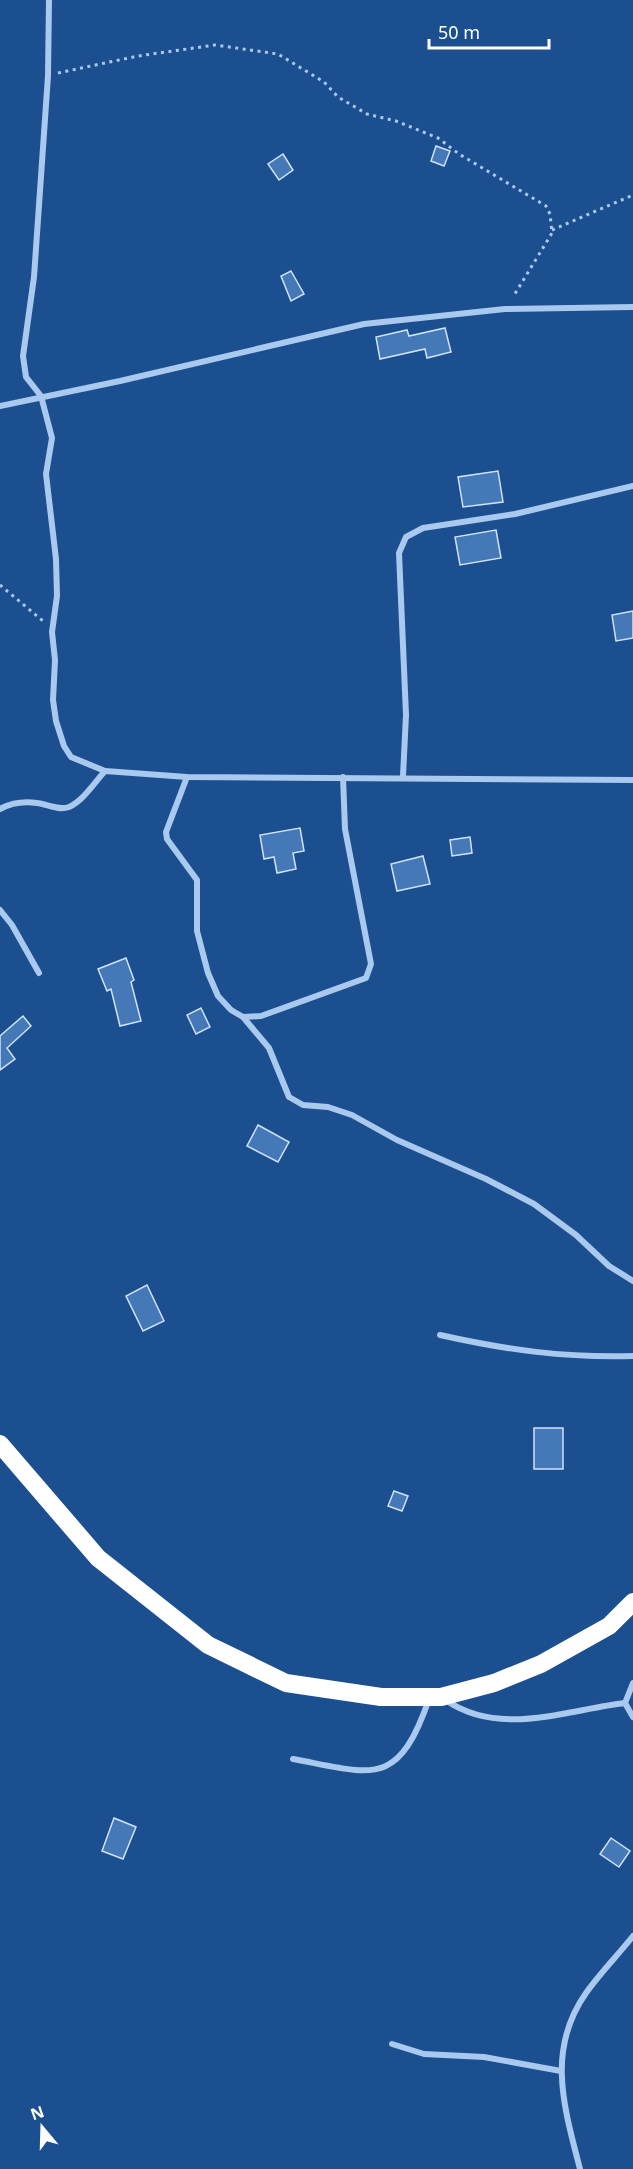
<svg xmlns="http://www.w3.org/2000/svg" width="633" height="2169" font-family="'Noto Sans',sans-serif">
<rect width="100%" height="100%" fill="#1b4f8f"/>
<g fill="#4478b7" stroke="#cfe3fa" stroke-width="1.5">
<path d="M436 146 450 151 444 166 431 161Z"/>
<path d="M283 154 293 170 279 180 268 164Z"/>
<path d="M291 271 304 294 291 301 281 276Z"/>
<path d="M445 328 451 352 427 358 425 349 380 359 376 337 407 330 409 336Z"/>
<path d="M498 471 503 502 463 507 458 477Z"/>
<path d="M496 530 501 558 460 565 455 537Z"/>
<path d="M633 611V638L616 641 612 615Z"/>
<path d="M300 828 304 851 293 853 296 869 277 873 274 857 264 859 260 835Z"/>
<path d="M470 837 472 853 452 856 450 840Z"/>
<path d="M423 856 430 884 397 891 391 864Z"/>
<path d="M126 958 134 980 131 982 141 1021 120 1026 111 989 107 991 98 969Z"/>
<path d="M201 1008 210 1027 196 1034 187 1015Z"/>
<path d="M23 1016 31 1026 7 1048 15 1059 0 1070V1036Z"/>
<path d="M258 1125 289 1142 278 1162 247 1146Z"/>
<path d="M147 1285 164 1321 143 1331 126 1296Z"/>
<rect x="534" y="1428" width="29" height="41"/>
<path d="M394 1491 408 1496 402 1511 388 1506Z"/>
<path d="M114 1818 136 1827 123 1859 102 1851Z"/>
<path d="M611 1838 630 1851 619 1867 600 1854Z"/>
</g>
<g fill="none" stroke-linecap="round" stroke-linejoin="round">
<g stroke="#a9c9ee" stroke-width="3" stroke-dasharray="3 4.5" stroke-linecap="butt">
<path d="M58 73 138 56 215 45 278 54 324 82 338 97 367 114 396 121 438 138 459 154 546 206 550 214 552 233 513 297"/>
<path d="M552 230 633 195"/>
<path d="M0 585 43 621"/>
</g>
<g stroke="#a9c9ee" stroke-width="6">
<path d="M49 0 48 76 34 277 23 356 26 377 41 396 52 438 46 474 56 559 57 596 52 632 55 660 53 700 56 721 64 746 71 757 105 771"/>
<path d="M0 406 120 381 364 324 505 309 633 307"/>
<path d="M403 776 406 715 399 553 406 537 423 528 515 514 633 486"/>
<path d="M187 777 166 832 167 839 197 880V931L208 973 218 996 231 1010 243 1017 261 1016 366 978 371 964 345 829 343 777"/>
<path d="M0 809C11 803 24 801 37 803 47 804 58 811 69 807 83 801 95 782 105 771L187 777 633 780"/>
<path d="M0 910 12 925 39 973"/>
<path d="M243 1017 269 1048 289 1097 303 1105 328 1107 352 1115 397 1140 486 1179 534 1204 576 1235 609 1266 633 1281"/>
<path d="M440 1335C507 1350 565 1358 633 1356"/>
<path d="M633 1683 625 1703 633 1717"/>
<path d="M447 1701C501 1737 566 1710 625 1703"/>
<path d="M293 1759C373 1774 398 1789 429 1699"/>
<path d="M392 2044 424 2054 484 2057 561 2071"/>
<path d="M580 2169C564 2107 546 2050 586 1993 600 1973 618 1955 633 1936"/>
</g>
<path stroke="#fff" stroke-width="18" d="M0 1444 98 1558 208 1645 286 1683 381 1697H441L494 1683 541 1664 609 1626 633 1602"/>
</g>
<g transform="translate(42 2127) rotate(341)" stroke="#1b4f8f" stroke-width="4.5" paint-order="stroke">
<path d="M0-4.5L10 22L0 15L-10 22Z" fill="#ffffff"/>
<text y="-9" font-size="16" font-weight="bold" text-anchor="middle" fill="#ffffff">N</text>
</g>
<path d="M429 39v9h120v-9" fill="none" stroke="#ffffff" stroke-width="3"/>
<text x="438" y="39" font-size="18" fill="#ffffff" stroke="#1b4f8f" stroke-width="4.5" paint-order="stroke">50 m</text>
</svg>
